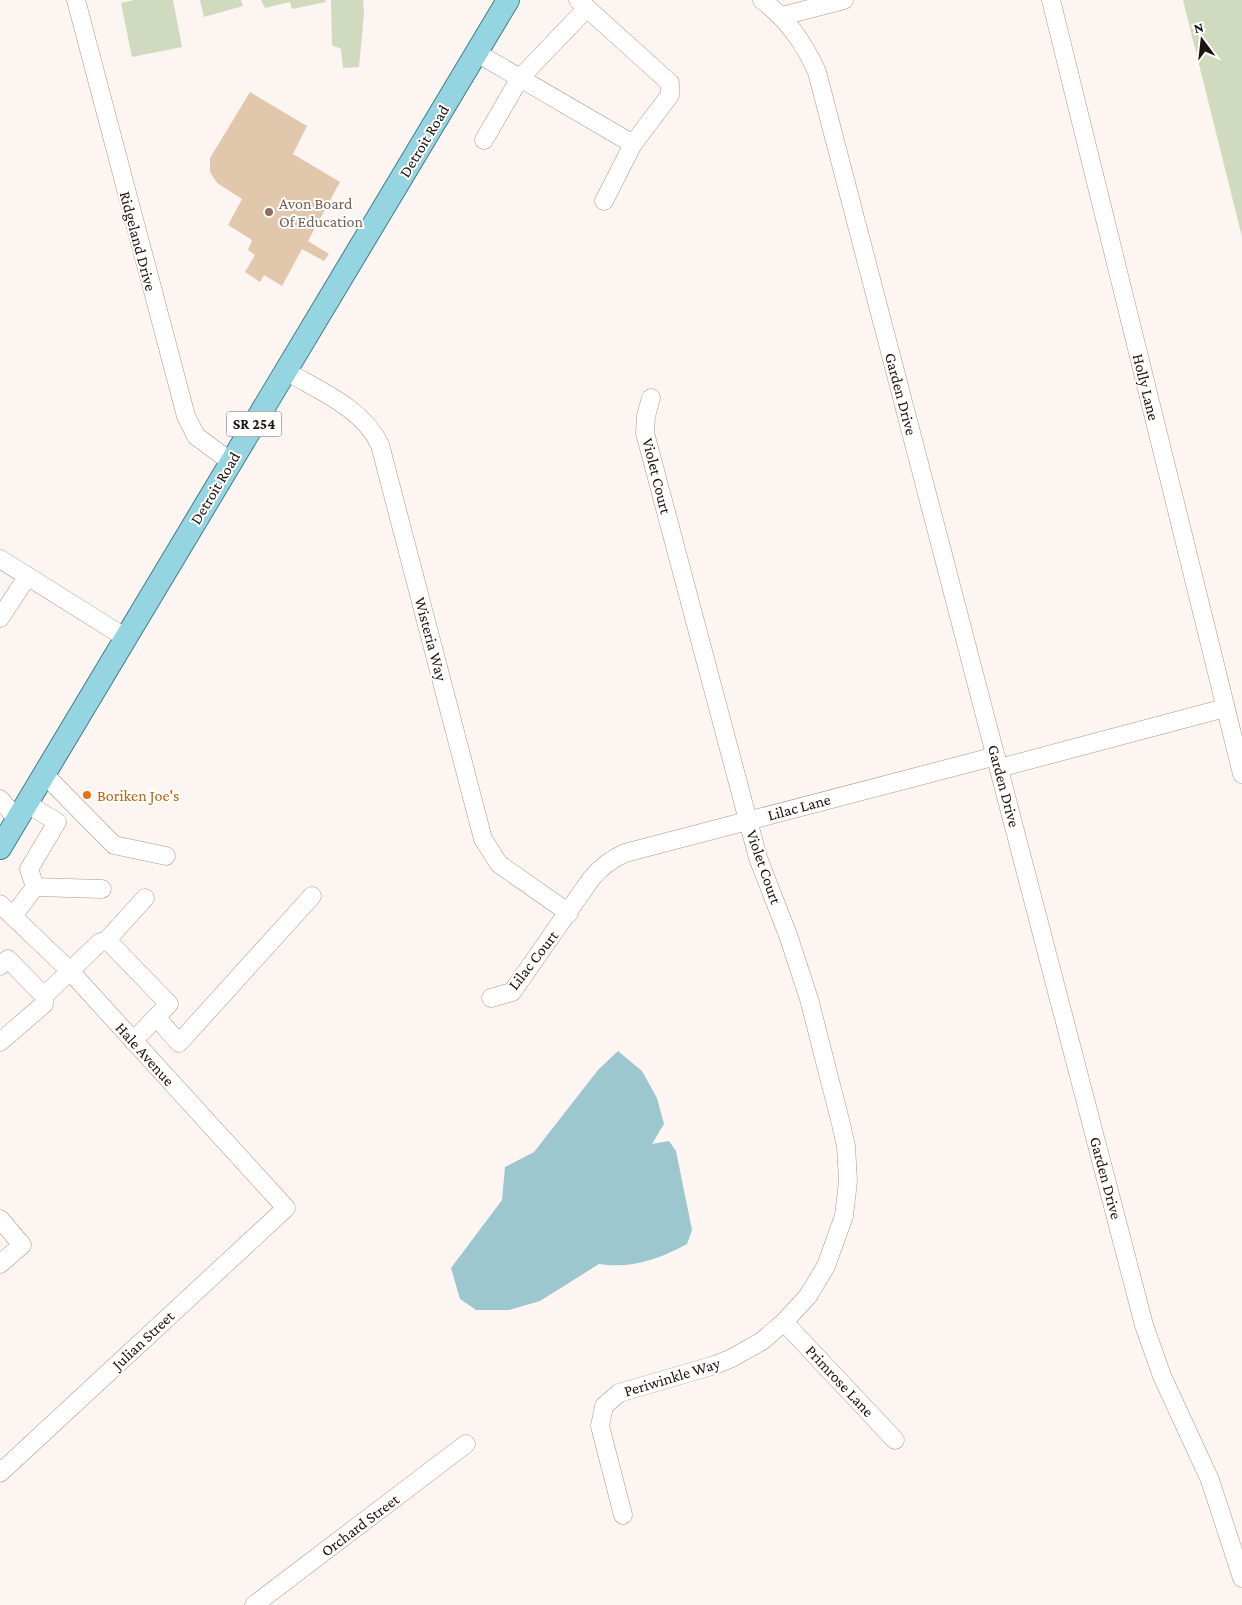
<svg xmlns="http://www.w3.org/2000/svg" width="1242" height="1605" font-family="'Crimson Pro',serif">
<rect width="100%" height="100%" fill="#fcf5f2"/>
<g fill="#cfdabe">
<path d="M134 0H173L182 47 132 57 121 3Z"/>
<path d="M200 0H241L243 6 204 17Z"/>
<path d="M261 0H325L326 2 292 9 290 2 265 8Z"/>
<path d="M331 0H363L364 14 359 67 343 68 341 49 332 45Z"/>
<path d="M1183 0H1242V237Z"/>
</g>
<path fill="#9cc7cf" d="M618 1051 642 1071 657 1098 664 1124 652 1144 669 1141 676 1151 692 1230 687 1244C659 1259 632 1269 599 1264L540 1301 509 1310H476L460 1299 451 1268 502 1200 505 1167 534 1152 598 1070Z"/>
<path fill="#e1c8ac" d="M250 92 307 126 293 154 340 182 308 241 329 254 324 261 302 249 282 286 264 275 260 282 245 272 255 255 248 250 252 240 228 225 242 199 217 183 210 172V158Z"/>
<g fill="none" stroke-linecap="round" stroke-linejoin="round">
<g stroke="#b49486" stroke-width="19">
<g id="minor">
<path d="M76 0 186 416 196 436 231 462"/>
<path d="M578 0 670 83V95L633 144 604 201"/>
<path d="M762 0C788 20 804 43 817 72L1144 1325 1162 1376 1210 1480 1242 1578"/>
<path d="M1051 0 1242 774"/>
<path d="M782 16 844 0"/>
<path d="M477 53 633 144"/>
<path d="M484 140 520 78 587 8"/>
<path d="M286 371C319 391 363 408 380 445L483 839 499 864 569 913"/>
<path d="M0 559 126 638"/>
<path d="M0 618 27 577"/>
<path d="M999 768 1225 708"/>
<path d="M44 774 114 845 166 856"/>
<path d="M0 799 17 819"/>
<path d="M35 887 102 889"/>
<path d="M0 904 69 970 286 1208 0 1473"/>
<path d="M13 916 35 887 29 869 57 822 26 803"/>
<path d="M107 940 169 1004 133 1041"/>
<path d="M0 966 8 959 44 996 99 943 107 940 145 898"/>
<path d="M491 998 512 992 591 879C601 867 611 859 625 853L996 756"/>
<path d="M156 1017 179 1043 312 896"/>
<path d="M0 1042 44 1004V996"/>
<path d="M0 1219 22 1245 0 1264"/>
<path d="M784 1322 895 1440"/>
<path d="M623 1515 600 1426 604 1406 619 1393 715 1365 732 1358 762 1341 784 1322 808 1296 826 1266 844 1216 848 1181 846 1146 841 1124 809 999 788 935 758 858 645 433 646 416 651 398"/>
<path d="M254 1605 466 1444"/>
</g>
</g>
<g stroke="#3e7f8a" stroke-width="24">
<path id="major" d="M0 848 508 0"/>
</g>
<use href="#minor" stroke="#fff" stroke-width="18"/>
<use href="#major" stroke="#95d5e1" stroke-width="22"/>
</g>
<circle fill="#8d6e63" stroke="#fff" stroke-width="2" cx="269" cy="212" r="5"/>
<circle fill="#e8710a" stroke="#fff" stroke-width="2" cx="87" cy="795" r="5"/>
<g text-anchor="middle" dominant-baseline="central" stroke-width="4" stroke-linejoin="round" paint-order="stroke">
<rect fill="#fff" stroke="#625a56" stroke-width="1" x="226.5" y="411.5" width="55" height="25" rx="4"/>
<g font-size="15" font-weight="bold" fill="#1e130e">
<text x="254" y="424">SR 254</text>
</g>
<g font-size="16" fill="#1e130e" stroke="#fff">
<text transform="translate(424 141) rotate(-59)">Detroit Road</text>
<text transform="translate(138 241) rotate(75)">Ridgeland Drive</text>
<text transform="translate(1146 387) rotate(76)">Holly Lane</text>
<text transform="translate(901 394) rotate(75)">Garden Drive</text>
<text transform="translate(657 476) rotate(76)">Violet Court</text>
<text transform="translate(215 488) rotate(-59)">Detroit Road</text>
<text transform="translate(431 639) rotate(75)">Wisteria Way</text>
<text transform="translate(1004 786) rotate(75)">Garden Drive</text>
<text transform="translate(799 807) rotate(-15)">Lilac Lane</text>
<text transform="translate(764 867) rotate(71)">Violet Court</text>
<text transform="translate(533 960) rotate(-52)">Lilac Court</text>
<text transform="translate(145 1054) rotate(48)">Hale Avenue</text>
<text transform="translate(1106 1178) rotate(75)">Garden Drive</text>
<text transform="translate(143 1340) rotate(-43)">Julian Street</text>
<text transform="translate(672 1377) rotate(-17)">Periwinkle Way</text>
<text transform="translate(840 1381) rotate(47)">Primrose Lane</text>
<text transform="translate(360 1525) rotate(-37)">Orchard Street</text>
</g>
<g font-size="16" fill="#785e54" stroke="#fff" text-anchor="start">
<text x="279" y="203">Avon Board<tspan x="279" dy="18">Of Education</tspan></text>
</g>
<g font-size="16" fill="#c56008" stroke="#fff" text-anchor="start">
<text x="97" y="795">Boriken Joe's</text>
</g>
</g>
<g transform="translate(1202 40) rotate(345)" stroke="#ffffff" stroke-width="4" paint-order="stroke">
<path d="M0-4L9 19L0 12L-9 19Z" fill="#1e130e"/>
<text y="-8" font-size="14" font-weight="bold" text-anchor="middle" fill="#1e130e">N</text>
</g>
</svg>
